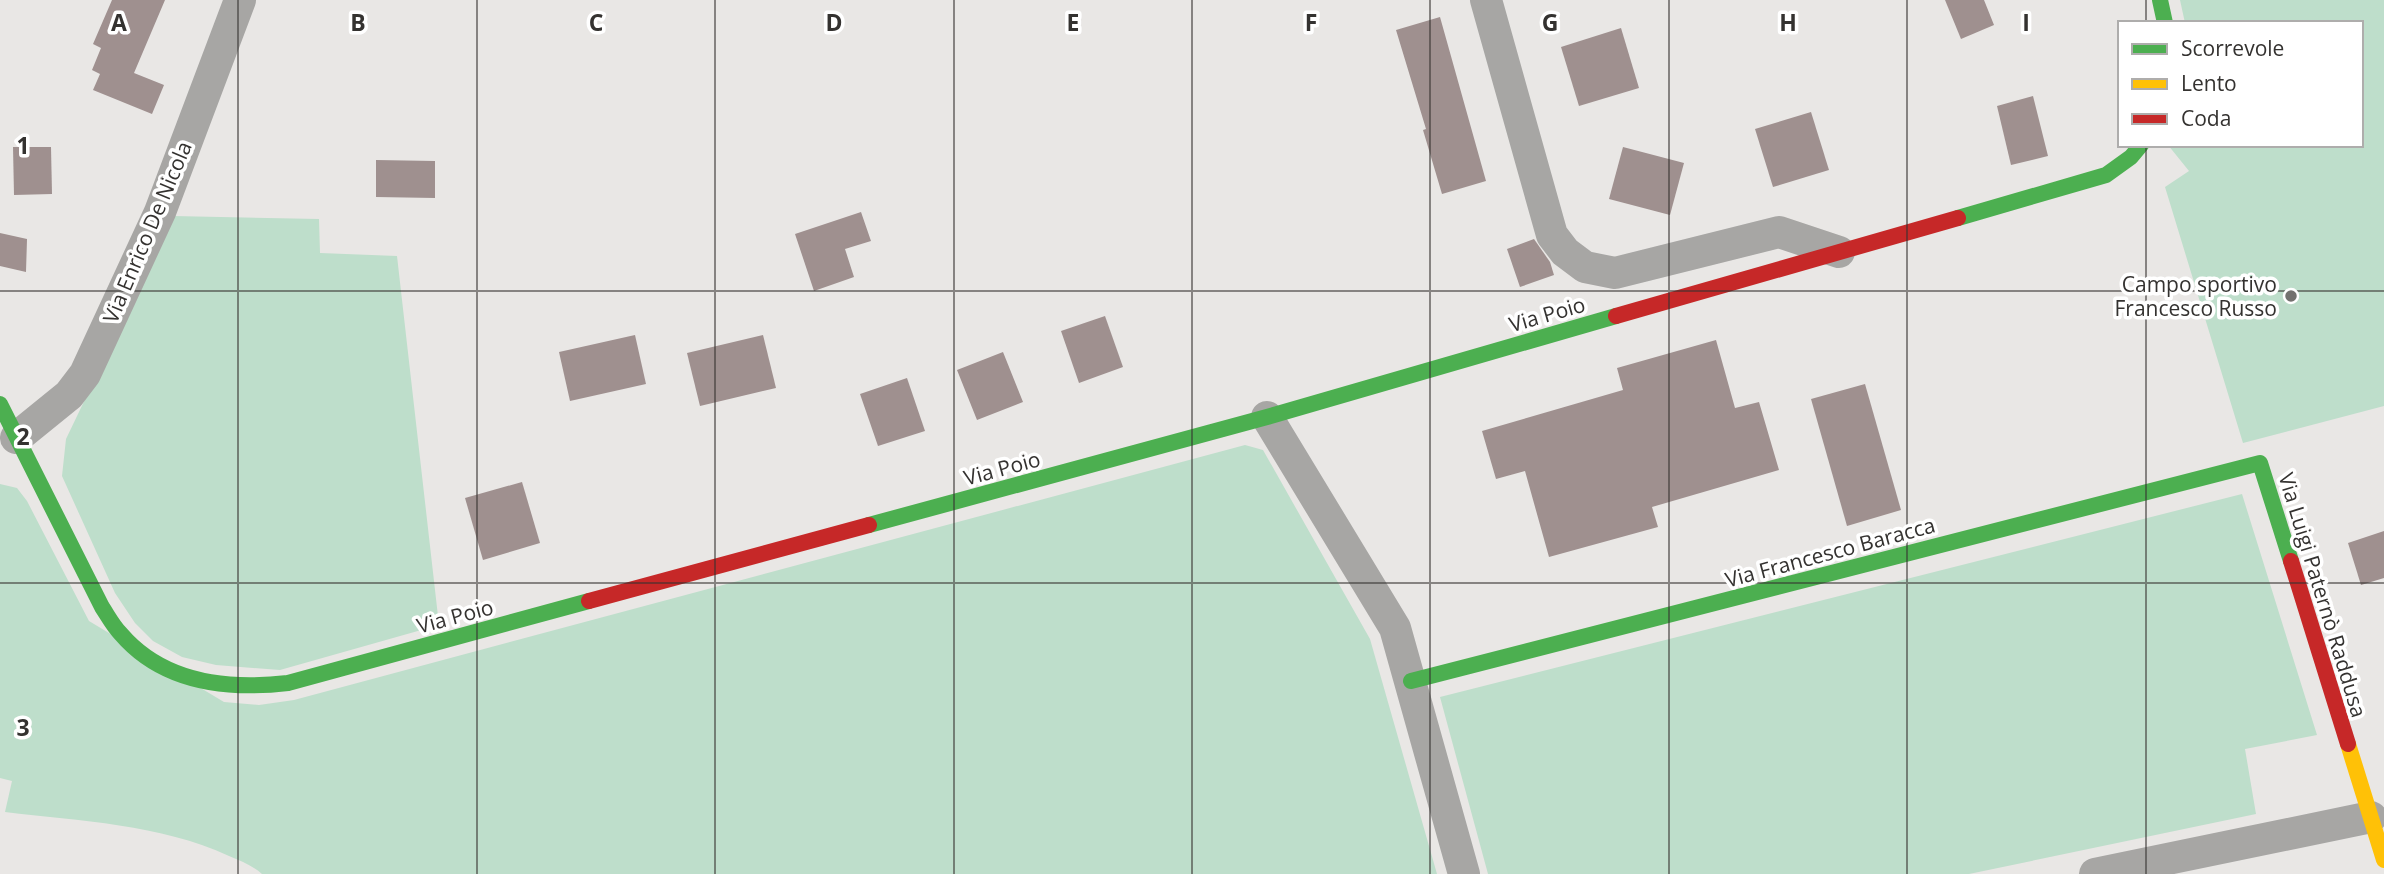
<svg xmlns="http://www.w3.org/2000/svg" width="2384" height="874" font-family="'Open Sans',sans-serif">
<rect width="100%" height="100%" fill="#e9e7e5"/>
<g fill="#bedecb">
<path d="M2180 0H2384V406L2243 443 2165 187 2189 171 2168 145H2361V23H2185Z"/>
<path d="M173 216 319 219 320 253 397 256 439 625 280 670 216 665 182 657 153 641 135 623 115 593 62 476 66 439Z"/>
<path d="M1245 445 1263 450 1370 639 1437 874H262C253 866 241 861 229 856 160 824 80 821 5 812L12 781 0 778V484L17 488 27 501 89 621 224 702 259 705 294 700Z"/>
<path d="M2242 494 2317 735 2245 749 2256 814 1969 874H1488L1440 697Z"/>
</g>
<g fill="#9f908f">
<path d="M112 0H165L134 73 164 85 152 114 93 90 100 74 92 70 101 48 93 44Z"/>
<path d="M1945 0H1984L1994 25 1961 39Z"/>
<path d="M1440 17 1486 181 1442 194 1423 130 1426 129 1396 30Z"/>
<path d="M1621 28 1639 88 1579 106 1561 47Z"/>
<path d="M2033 96 2048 156 2011 165 1997 106Z"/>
<path d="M1811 112 1829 170 1773 187 1755 129Z"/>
<path d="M13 147H51L52 194 14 195Z"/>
<path d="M1623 147 1684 163 1670 215 1609 199Z"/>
<path d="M376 160 435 161V198L376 197Z"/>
<path d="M861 212 871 241 845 249 854 277 814 291 795 234Z"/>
<path d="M0 233 27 239 26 272 0 266Z"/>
<path d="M1534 239 1550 262 1554 275 1520 287 1507 249Z"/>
<path d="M1105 316 1123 367 1079 383 1061 331Z"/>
<path d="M635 335 646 384 570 401 559 352Z"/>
<path d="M763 335 776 388 700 406 687 353Z"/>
<path d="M1716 340 1735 408 1759 402 1779 470 1652 507 1658 527 1549 557 1525 471 1496 479 1482 431 1623 390 1617 368Z"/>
<path d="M1003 352 1023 402 977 420 957 370Z"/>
<path d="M907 378 925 431 878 446 860 394Z"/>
<path d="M1865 384 1901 510 1847 526 1811 399Z"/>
<path d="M522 482 540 543 483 560 465 498Z"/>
<path d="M2384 531V578L2361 585 2348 543Z"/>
</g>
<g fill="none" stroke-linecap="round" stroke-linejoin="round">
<g stroke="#a7a6a4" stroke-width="32">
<path d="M1486 0 1552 235 1565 252 1585 267 1615 273 1779 232 1839 252"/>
<path d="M1267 417 1395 628 1464 874"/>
<path d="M16 438 69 395 85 374 160 212 240 0"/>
<path d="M2095 874 2371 817"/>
</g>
<g stroke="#4caf50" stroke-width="16">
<path d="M2160 0 2165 23"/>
<path d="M1958 218 2106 175 2131 157 2141 145"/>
<path d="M0 404 102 607C108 616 113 626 121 634 163 683 228 690 288 683L589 601"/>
<path d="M869 525 1267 417 1616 316"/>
<path d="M1411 681 2260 463 2291 561"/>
</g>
<path stroke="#ffc107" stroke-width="16" d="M2348 744 2384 860"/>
<g stroke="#c62828" stroke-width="16">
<path d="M1616 316 1958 218"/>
<path d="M2291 561 2348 744"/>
<path d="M589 601 869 525"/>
</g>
</g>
<path fill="none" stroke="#343230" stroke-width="2" stroke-opacity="0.55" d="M238 0V874M477 0V874M715 0V874M954 0V874M1192 0V874M1430 0V874M1669 0V874M1907 0V874M2146 0V23M2146 145V874M0 291H2384M0 583H2384"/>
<circle fill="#73716f" stroke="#fff" stroke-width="2.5" cx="2291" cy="296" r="7"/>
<g text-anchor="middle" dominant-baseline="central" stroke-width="7" stroke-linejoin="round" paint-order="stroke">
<g font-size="21" fill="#343230" stroke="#fff">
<text transform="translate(147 232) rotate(-67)">Via Enrico De Nicola</text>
<text transform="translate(1547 314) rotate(-16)">Via Poio</text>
<text transform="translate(1002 468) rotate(-15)">Via Poio</text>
<text transform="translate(1830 552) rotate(-15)">Via Francesco Baracca</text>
<text transform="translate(2323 595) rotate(73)">Via Luigi Paternò Raddusa</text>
<text transform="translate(455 616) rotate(-15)">Via Poio</text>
</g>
<g font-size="21" fill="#343230" stroke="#fff" text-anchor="end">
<text x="2277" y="284">Campo sportivo<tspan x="2277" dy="24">Francesco Russo</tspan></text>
</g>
</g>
<g font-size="23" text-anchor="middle" font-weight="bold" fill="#343230" stroke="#fff" stroke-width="7" stroke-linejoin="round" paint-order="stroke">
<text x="119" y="31">A</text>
<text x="358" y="31">B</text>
<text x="596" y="31">C</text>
<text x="834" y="31">D</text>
<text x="1073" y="31">E</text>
<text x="1311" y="31">F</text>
<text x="1550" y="31">G</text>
<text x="1788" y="31">H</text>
<text x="2026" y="31">I</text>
<text x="23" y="154">1</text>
<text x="23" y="445">2</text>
<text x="23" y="736">3</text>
</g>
<rect x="2118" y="21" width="245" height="126" fill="#ffffff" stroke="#aeadac" stroke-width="2"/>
<rect x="2132" y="44" width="35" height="10" fill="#4caf50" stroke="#aeadac" stroke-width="2"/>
<text x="2181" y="56" font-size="21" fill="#343230">Scorrevole</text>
<rect x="2132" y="79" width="35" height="10" fill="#ffc107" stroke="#aeadac" stroke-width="2"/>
<text x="2181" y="91" font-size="21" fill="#343230">Lento</text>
<rect x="2132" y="114" width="35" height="10" fill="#c62828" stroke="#aeadac" stroke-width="2"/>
<text x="2181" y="126" font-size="21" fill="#343230">Coda</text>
</svg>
